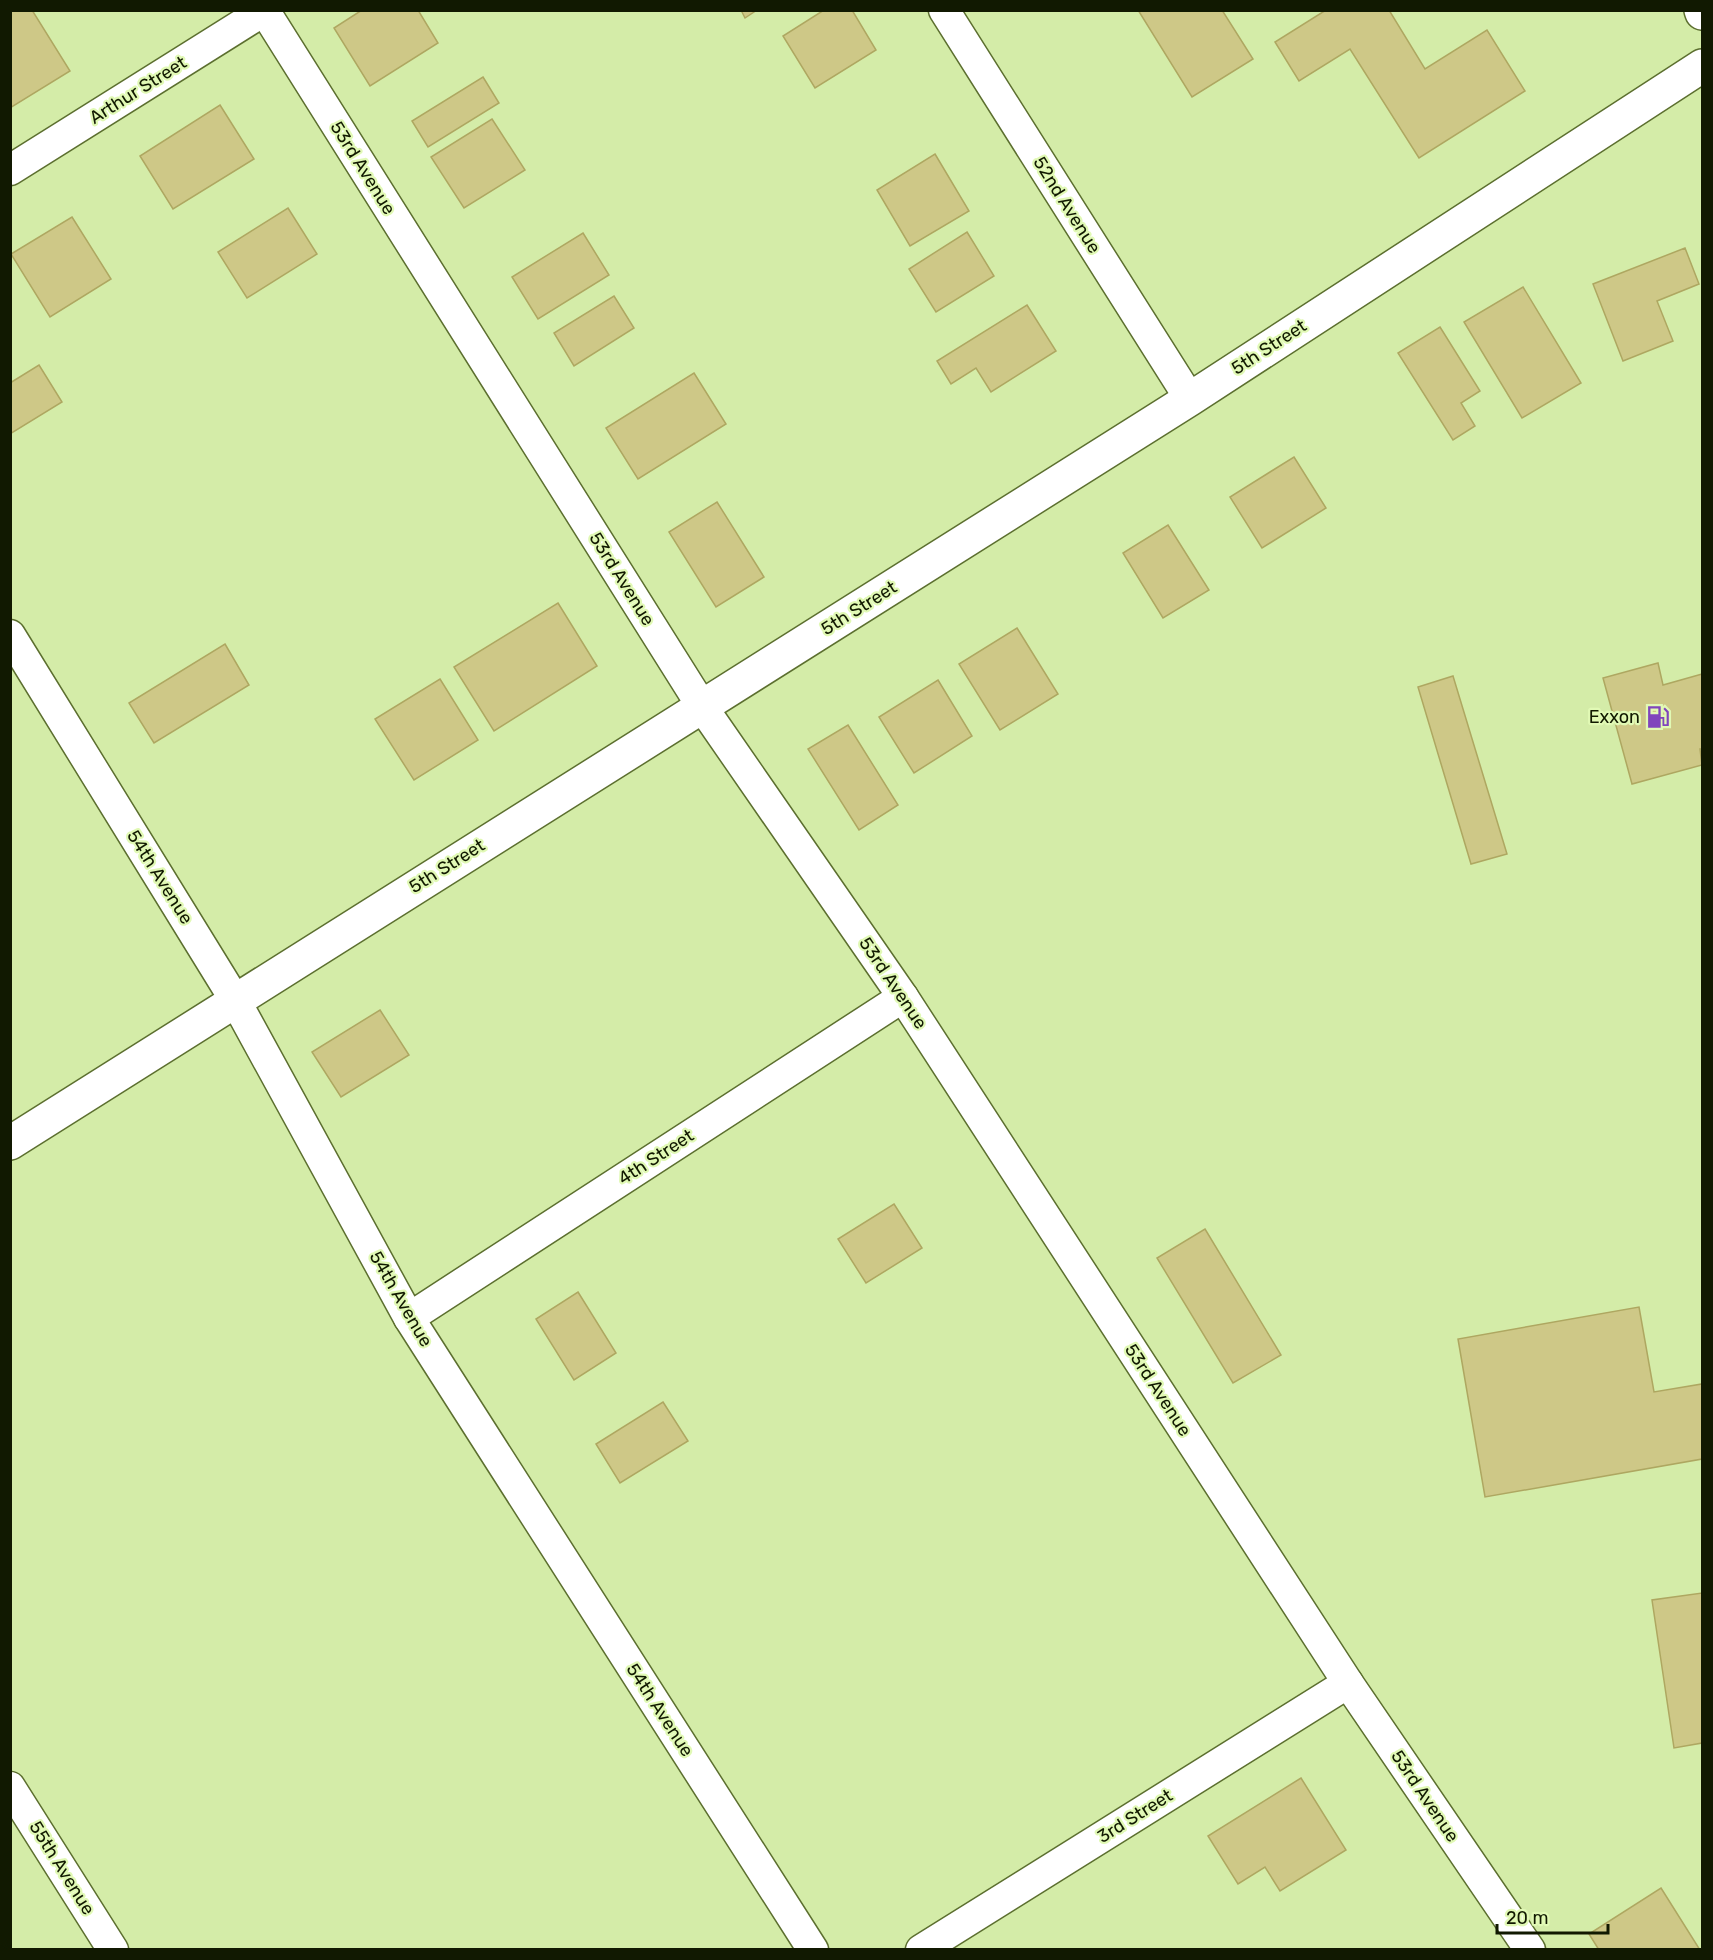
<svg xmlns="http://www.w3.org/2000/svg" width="1713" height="1960" font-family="Rubik,sans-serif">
<rect width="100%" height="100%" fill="#d4eca8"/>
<g fill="#cec887" stroke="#aea761" stroke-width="1.5">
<path d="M10 10H32L70 71 10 108Z"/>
<path d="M362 10H418L438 43 370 86 334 28Z"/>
<path d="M741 10H757L745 18Z"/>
<path d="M824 10H852L876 50 815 88 783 36Z"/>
<path d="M1138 10H1222L1253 59 1192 97Z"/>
<path d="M1326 10H1389L1425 69 1487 30 1525 91 1419 158 1350 49 1299 81 1275 42Z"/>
<path d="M483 77 499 103 428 147 412 121Z"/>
<path d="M220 105 254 159 173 209 140 156Z"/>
<path d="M492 119 525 170 464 208 431 157Z"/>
<path d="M935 154 969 211 910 246 877 190Z"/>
<path d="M288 208 317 254 247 298 218 252Z"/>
<path d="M72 217 111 279 50 317 11 254Z"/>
<path d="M967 232 994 276 936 312 909 269Z"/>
<path d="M583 233 609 275 538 319 512 277Z"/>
<path d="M1685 248 1699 284 1657 301 1673 341 1623 361 1593 284Z"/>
<path d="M1523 287 1581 383 1522 418 1464 322Z"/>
<path d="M614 296 634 328 574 366 554 333Z"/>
<path d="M1027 305 1056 351 991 392 976 368 951 384 937 361Z"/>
<path d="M1440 327 1480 391 1461 403 1475 426 1453 440 1398 353Z"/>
<path d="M39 365 62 402 10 434V383Z"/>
<path d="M694 373 726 424 638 479 606 428Z"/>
<path d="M1294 457 1326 508 1262 548 1230 497Z"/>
<path d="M717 502 764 577 716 607 669 532Z"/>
<path d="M1168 525 1209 590 1163 618 1123 553Z"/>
<path d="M558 603 597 666 494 731 454 667Z"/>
<path d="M1017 628 1058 694 1000 730 959 664Z"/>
<path d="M225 644 249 685 154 743 129 703Z"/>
<path d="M1658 663 1663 685 1702 674V749H1700L1702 765 1632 784 1603 678Z"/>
<path d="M1453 676 1507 854 1471 864 1418 687Z"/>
<path d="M440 679 478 740 414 780 375 719Z"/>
<path d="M938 680 972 736 914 773 879 717Z"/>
<path d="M848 725 898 805 859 830 808 749Z"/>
<path d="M380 1010 409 1055 341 1097 312 1052Z"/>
<path d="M894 1204 922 1248 866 1283 838 1239Z"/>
<path d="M1205 1229 1281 1355 1233 1383 1157 1258Z"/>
<path d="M578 1292 616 1353 574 1380 536 1319Z"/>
<path d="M1639 1307 1654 1392 1702 1384V1459L1485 1497 1458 1339Z"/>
<path d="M663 1402 688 1441 620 1483 596 1444Z"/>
<path d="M1702 1593V1743L1674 1748 1652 1600Z"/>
<path d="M1301 1778 1346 1850 1280 1891 1265 1867 1238 1884 1208 1836Z"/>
<path d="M1661 1888 1700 1950H1599L1589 1934Z"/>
</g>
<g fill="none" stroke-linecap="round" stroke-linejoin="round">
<g stroke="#5c6f2f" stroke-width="33">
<g id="minor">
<path d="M264 10 703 708 903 997 1348 1683 1530 1950"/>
<path d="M944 10 1190 399"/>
<path d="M10 170 265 10"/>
<path d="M10 635 235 1000 409 1318 813 1950"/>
<path d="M409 1318 903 997"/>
<path d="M10 1787 113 1950"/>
<path d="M921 1950 1348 1683"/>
</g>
</g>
<g stroke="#5c6f2f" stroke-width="36">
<path id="tertiary" d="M10 1143 1190 399 1702 66"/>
</g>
<g stroke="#5c6f2f" stroke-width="36">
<path id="primary" d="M1701 10 1702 13"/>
</g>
<use href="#minor" stroke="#fff" stroke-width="30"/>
<use href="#tertiary" stroke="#fff" stroke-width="33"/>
<use href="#primary" stroke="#fff" stroke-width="33"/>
</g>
<defs>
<g id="fuel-bare" transform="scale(1.8)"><path d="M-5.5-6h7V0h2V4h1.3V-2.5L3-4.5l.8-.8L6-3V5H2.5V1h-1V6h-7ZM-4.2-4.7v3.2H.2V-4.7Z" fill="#8045bc" stroke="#e1f9b5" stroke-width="2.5" paint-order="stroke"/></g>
</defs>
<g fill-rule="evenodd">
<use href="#fuel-bare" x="1658" y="717"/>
</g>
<g text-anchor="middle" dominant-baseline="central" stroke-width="4.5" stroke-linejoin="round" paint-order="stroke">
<g font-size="18" fill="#111901" stroke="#e1f9b5">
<text transform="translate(138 90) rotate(-32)">Arthur Street</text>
<text transform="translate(363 168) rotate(58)">53rd Avenue</text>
<text transform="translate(1067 205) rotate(58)">52nd Avenue</text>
<text transform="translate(1269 347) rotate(-33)">5th Street</text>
<text transform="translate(622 579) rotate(58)">53rd Avenue</text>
<text transform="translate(859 608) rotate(-32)">5th Street</text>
<text transform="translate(447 866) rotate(-32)">5th Street</text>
<text transform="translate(160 877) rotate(58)">54th Avenue</text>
<text transform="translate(893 983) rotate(56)">53rd Avenue</text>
<text transform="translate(656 1157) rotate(-33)">4th Street</text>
<text transform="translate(401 1299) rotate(60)">54th Avenue</text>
<text transform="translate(1158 1390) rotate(57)">53rd Avenue</text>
<text transform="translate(660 1710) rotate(57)">54th Avenue</text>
<text transform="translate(1425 1796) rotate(56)">53rd Avenue</text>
<text transform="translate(1135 1816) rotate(-32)">3rd Street</text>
<text transform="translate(62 1868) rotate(58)">55th Avenue</text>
</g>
<g font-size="18" fill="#111901" stroke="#e1f9b5" text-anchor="end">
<text x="1640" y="717">Exxon</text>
</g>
</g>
<rect width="1713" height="1960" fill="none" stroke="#111901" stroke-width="24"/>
<path d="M1497 1924v9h111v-9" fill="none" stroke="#111901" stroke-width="3"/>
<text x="1506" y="1924" font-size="18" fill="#111901" stroke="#e1f9b5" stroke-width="4.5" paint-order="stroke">20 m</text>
</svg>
